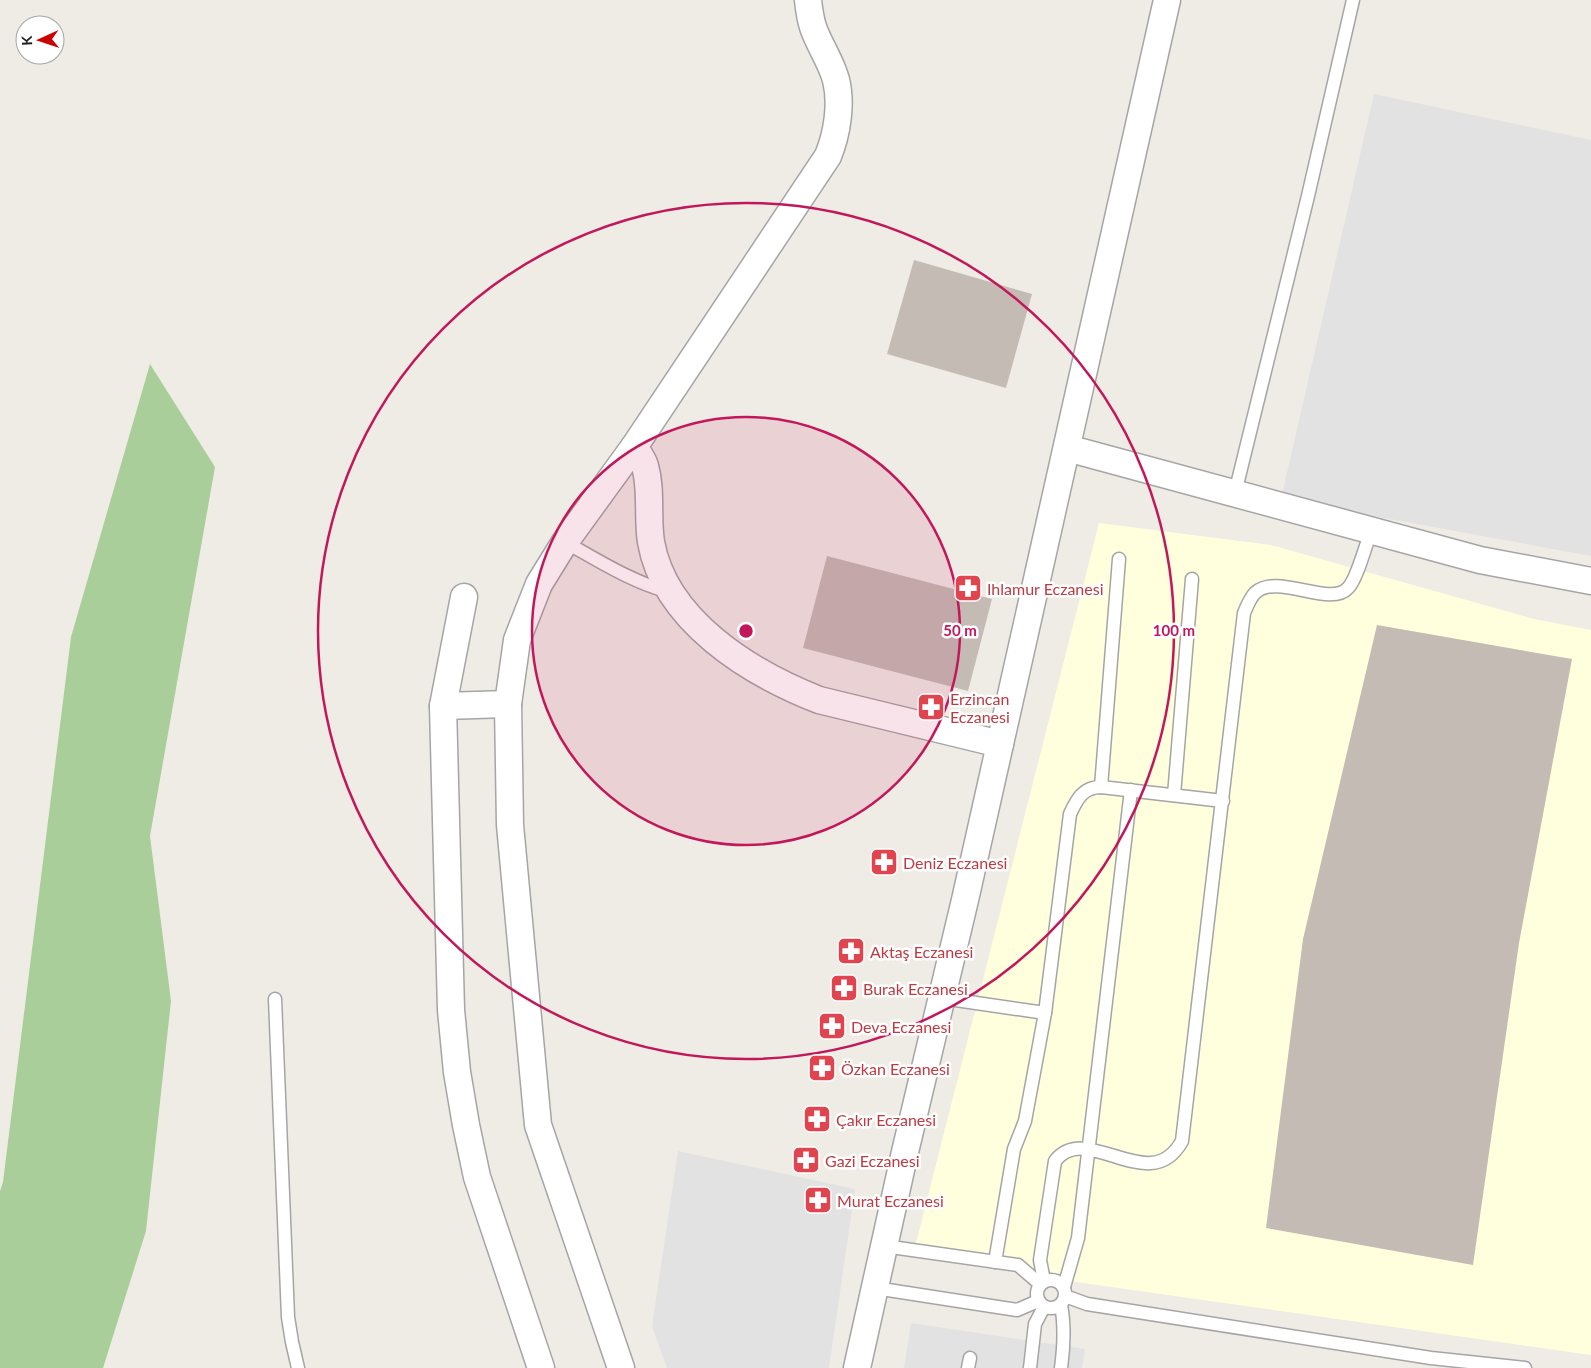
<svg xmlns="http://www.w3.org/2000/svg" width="1591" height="1368" font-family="Lato,sans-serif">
<rect width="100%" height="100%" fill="#efece5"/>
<path fill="#ffffde" d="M1099 523 1271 545 1534 619 1591 630V1355L1076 1282 914 1251Z"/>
<path fill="#a9ce9a" d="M150 364 215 467 150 836 171 1001 146 1231 103 1368H0V1191L3 1182 71 637Z"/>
<g fill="#e2e2e2">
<path d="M1374 94 1591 140V556L1281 499Z"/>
<path d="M678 1151 855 1189 829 1368H667L652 1326Z"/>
<path d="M911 1323 1085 1349 1082 1368H904Z"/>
</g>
<g fill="#c4bbb4">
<path d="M914 260 1032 294 1006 388 887 354Z"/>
<path d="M827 556 992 599 968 691 803 648Z"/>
<path d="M1377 625 1572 659 1519 943 1473 1265 1266 1228 1303 939Z"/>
</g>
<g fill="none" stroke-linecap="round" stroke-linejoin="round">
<g stroke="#a5a5a5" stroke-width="15">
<g id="service">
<path d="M1235 493 1308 196 1353 0"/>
<path d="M565 542C599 561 632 582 669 592"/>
<path d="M1101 787 1119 559"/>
<path d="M1174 795 1192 579"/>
<path d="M942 998 1045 1013"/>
<path d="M275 999 288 1317 292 1342 298 1368"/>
<path d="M884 1246 1018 1265 1040 1284"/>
<path d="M995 1262 1014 1149 1025 1121 1045 1013 1070 814C1077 799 1083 787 1101 787L1223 801"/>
<circle cx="1051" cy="1294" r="14"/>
<path d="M1044 1281 1040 1260 1055 1161C1087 1120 1150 1199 1182 1141L1244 613C1247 606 1250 598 1255 593 1277 572 1330 608 1348 588 1357 579 1366 544 1371 531"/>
<path d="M1064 1287 1078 1238 1131 790"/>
<path d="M875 1288 1017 1310 1038 1301"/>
<path d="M1065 1296 1087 1304 1431 1358 1525 1368"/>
<path d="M1061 1305C1065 1326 1064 1346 1061 1368"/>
<path d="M968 1368 970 1358"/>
<path d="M1030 1368 1035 1324 1044 1307"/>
</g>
</g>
<g stroke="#a5a5a5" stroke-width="29">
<g id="minor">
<path d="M634 447C638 453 643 459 645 466 652 491 647 517 651 542 665 621 750 673 819 700L1000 744"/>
<path d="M1067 448 1480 560 1591 581"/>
<path d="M464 597 443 706 451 1010 457 1072 466 1125 477 1177 541 1368"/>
<path d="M443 706 508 704"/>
<path d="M621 1368 538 1125 510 825 508 704 517 640 539 584 565 542 634 447 828 156C837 134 842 104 836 80 831 61 819 45 813 27 810 18 809 9 808 0"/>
<path d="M857 1368 905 1152 965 900 1167 0"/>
</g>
</g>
<use href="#service" stroke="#fff" stroke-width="12"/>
<use href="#minor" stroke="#fff" stroke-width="26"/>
</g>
<circle cx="746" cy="631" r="214" fill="#c2185b" fill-opacity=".12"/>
<g fill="none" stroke="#c2185b" stroke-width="2.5">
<circle cx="746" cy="631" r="214"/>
<circle cx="746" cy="631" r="428"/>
</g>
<defs>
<g id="pharmacy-square" transform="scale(1.4375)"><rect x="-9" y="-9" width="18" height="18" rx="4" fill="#e0444e" stroke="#fff"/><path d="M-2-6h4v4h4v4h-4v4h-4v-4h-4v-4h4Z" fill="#fff"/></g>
</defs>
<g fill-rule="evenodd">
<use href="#pharmacy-square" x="968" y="588"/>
<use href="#pharmacy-square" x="931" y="707"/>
<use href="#pharmacy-square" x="884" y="862"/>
<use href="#pharmacy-square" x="851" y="951"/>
<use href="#pharmacy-square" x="844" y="988"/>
<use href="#pharmacy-square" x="832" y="1026"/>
<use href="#pharmacy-square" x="822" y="1068"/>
<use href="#pharmacy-square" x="817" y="1119"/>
<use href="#pharmacy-square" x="806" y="1160"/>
<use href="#pharmacy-square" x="818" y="1200"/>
</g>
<g text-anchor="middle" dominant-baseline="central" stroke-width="5" stroke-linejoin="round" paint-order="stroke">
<g font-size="16" fill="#be3a42" stroke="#fff" text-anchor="start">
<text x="987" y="588">Ihlamur Eczanesi</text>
<text x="950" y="698">Erzincan<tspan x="950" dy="18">Eczanesi</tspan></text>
<text x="903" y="862">Deniz Eczanesi</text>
<text x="870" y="951">Aktaş Eczanesi</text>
<text x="863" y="988">Burak Eczanesi</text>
<text x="851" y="1026">Deva Eczanesi</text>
<text x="841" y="1068">Özkan Eczanesi</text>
<text x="836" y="1119">Çakır Eczanesi</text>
<text x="825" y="1160">Gazi Eczanesi</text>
<text x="837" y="1200">Murat Eczanesi</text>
</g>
</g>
<circle cx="746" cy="631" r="8" fill="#c2185b" stroke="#fff" stroke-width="2.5"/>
<g font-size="15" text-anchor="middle" font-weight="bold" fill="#c2185b" stroke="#fff" stroke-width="5" stroke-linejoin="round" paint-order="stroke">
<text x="960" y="636">50 m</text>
<text x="1174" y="636">100 m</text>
</g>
<g transform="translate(40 40) rotate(267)"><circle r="24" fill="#ffffff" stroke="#a5a5a5"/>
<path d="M0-4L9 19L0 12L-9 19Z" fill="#cb0302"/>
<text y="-8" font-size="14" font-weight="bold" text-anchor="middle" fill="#1e1e1e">K</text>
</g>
</svg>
